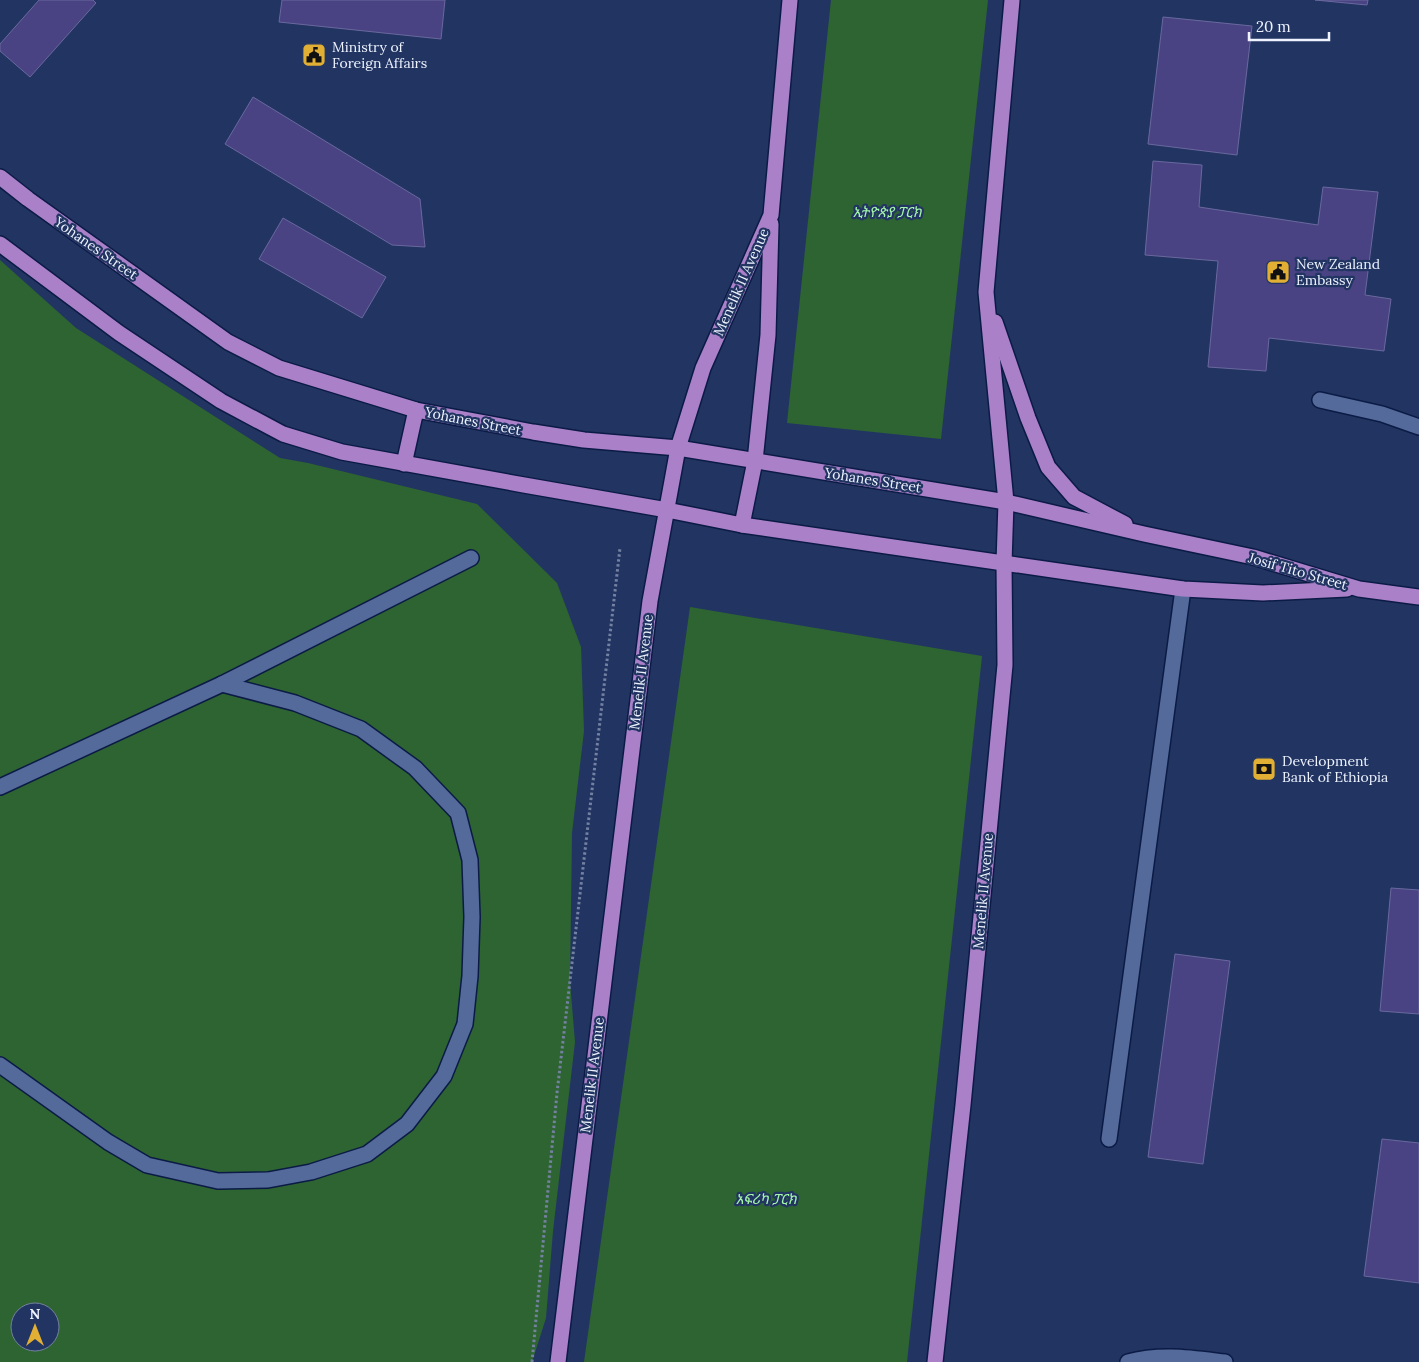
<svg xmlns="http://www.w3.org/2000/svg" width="1419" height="1362" font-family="Lora,'Noto Sans Ethiopic',serif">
<rect width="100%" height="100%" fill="#223562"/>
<g fill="#2e6432" fill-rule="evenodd">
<path d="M831 0H988L941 439 787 423Z"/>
<path d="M0 260 76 328 280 458 308 463 477 504 557 583 581 647 584 731 572 833 570 982 575 1042 553 1231 546 1318 532 1362H0ZM20 1312H50V1342H20Z"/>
<path d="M690 607 982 656 907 1362H584Z"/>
</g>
<g fill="#494383" stroke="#6a689e">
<path d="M39 0H93L96 3 30 77 0 51V44Z"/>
<path d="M282 0H445L441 39 279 22Z"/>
<path d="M1315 0H1368L1367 5Z"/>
<path d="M1163 17 1252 26 1237 155 1148 144Z"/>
<path d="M253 97 420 199 425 247 392 245 225 144Z"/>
<path d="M1153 161 1202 165 1199 207 1318 225 1323 187 1378 192 1365 295 1391 299 1384 351 1269 338 1266 371 1208 367 1218 261 1145 255Z"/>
<path d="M283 218 386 277 362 318 259 259Z"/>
<path d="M1391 888 1419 890V1014L1380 1011Z"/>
<path d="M1175 954 1230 961 1203 1164 1148 1157Z"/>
<path d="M1382 1139 1419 1143V1283L1364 1276Z"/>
</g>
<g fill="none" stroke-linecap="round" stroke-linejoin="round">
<g stroke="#0b1b45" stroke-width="18">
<g id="minor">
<path d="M1320 400 1382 414 1419 427"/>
<path d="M0 787 222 684 471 558"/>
<path d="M0 1065 108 1142 147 1165 218 1181 268 1180 311 1172 367 1154 407 1124 444 1076 465 1024 470 976 472 917 470 860 458 813 415 768 361 729 295 703 222 684"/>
<path d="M1109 1139 1183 589"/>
<path d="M1128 1362C1161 1353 1191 1358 1225 1362"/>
</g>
</g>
<g stroke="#0b1b45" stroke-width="18">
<g id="major">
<path d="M0 177 28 199 228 342 279 368 416 410 533 432 584 440 678 448 1006 502 1144 534 1253 557 1359 589 1419 597"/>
<path d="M0 244 119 333 221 401 283 434 342 452 524 485 667 510 742 525 1183 589 1263 593 1347 589"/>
<path d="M995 322 1028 418 1048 467 1074 497 1125 524"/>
<path d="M404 464 416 410"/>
<path d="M742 525 755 461 768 335 771 224"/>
<path d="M558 1362 650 601 678 448 703 368 771 215 790 0"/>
<path d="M935 1362 963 1105 1005 665 1004 563 1006 502 986 292 1012 0"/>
</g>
</g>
<path stroke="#7481a1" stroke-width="3" stroke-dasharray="2.5 2.5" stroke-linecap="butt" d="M532 1362 557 1093 620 548"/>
<use href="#minor" stroke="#546a9b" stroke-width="15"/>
<use href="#major" stroke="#aa80c9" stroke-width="15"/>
</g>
<defs>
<g id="civic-square" transform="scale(1.25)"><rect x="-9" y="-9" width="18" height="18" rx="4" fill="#e1af34" stroke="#223562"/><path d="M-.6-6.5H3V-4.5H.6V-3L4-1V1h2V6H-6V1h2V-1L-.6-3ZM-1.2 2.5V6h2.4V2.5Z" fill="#111"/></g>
<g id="bank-square" transform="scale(1.25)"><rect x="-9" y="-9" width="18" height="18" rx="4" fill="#e1af34" stroke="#223562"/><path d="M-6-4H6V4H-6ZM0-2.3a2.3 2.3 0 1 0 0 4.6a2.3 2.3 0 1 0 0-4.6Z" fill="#111"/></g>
</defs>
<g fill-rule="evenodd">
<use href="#civic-square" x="314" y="55"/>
<use href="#civic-square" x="1278" y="272"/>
<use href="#bank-square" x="1264" y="769"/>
</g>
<g text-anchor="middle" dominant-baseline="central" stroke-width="4.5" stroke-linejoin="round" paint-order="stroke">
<g font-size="14" fill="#eef3ff" stroke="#223562" text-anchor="start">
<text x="332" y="47">Ministry of<tspan x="332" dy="16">Foreign Affairs</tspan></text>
<text x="1296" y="264">New Zealand<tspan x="1296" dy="16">Embassy</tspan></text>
<text x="1282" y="761">Development<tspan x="1282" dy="16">Bank of Ethiopia</tspan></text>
</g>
<g font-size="14" font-style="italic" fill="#a4f7a8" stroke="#223562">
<text x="887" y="212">ኢትዮጵያ ፓርክ</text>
<text x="766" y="1199">አፍሪካ ፓርክ</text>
</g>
<g font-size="14" fill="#eef3ff" stroke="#223562">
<text transform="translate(96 248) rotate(35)">Yohanes Street</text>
<text transform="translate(741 282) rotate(-66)">Menelik II Avenue</text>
<text transform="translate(473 421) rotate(11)">Yohanes Street</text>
<text transform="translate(873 480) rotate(9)">Yohanes Street</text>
<text transform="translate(1298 571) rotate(16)">Josif Tito Street</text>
<text transform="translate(641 672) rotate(-83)">Menelik II Avenue</text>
<text transform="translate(983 891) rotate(-85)">Menelik II Avenue</text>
<text transform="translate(592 1075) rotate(-83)">Menelik II Avenue</text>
</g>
</g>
<g transform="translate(35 1327)"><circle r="24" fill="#223562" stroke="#7481a1"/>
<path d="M0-4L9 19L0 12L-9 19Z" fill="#e1af34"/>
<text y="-8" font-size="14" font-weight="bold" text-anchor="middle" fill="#eef3ff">N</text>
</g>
<path d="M1249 32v8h80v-8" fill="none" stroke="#eef3ff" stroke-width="2.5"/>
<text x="1256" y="32" font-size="15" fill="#eef3ff" stroke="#223562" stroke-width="4" paint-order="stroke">20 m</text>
</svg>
